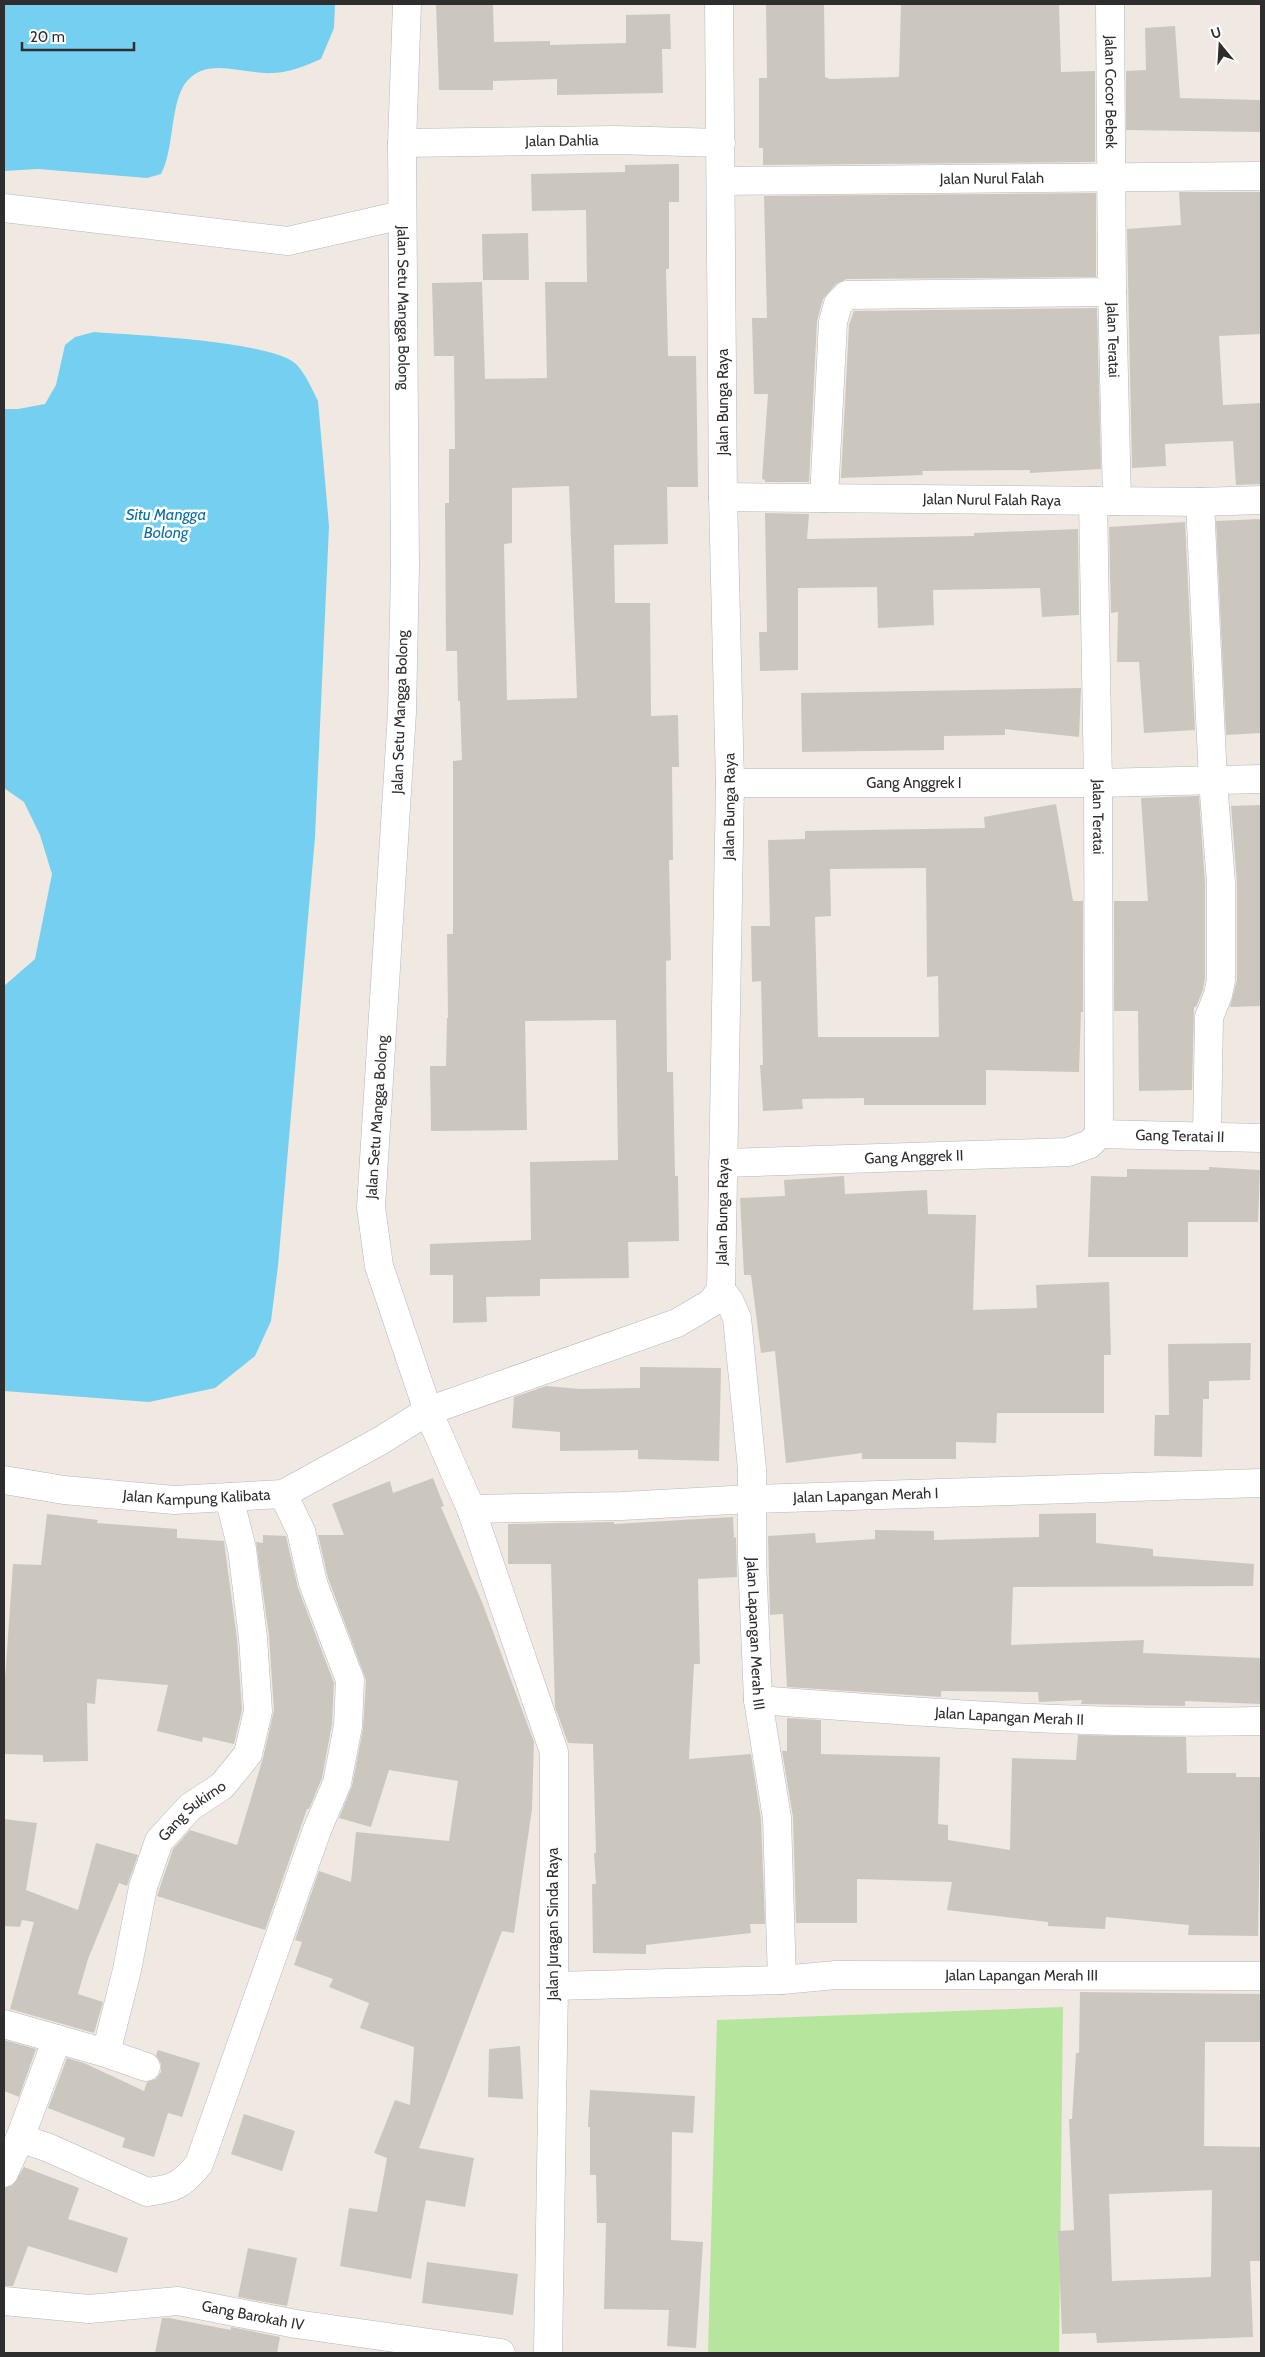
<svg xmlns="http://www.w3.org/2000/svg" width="1265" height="2357" font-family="Cabin,sans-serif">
<rect width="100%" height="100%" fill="#efe9e1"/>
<path fill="#b6e59e" d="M1063 2007 1059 2353H708L717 2020Z"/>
<g fill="#75cff0">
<path d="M4 4H335L334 28 321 59C305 66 291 72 273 73 243 75 205 54 184 85 170 108 174 150 161 174L147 178 38 169 4 171Z"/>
<path d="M94 332C133 335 274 341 297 365 306 375 312 389 318 401L329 526 315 837 278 1266 271 1321 255 1356 215 1388 149 1402 4 1391V986L35 959 52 874 40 835 24 802 4 788V409H18L45 404 56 385 65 345 75 337Z"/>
</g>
<g fill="#cbc7bf" fill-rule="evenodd">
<path d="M436 4H493L494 42 550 41V45L626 43V15L670 14 671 49H662L663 93 557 95V79L493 81V90H439Z"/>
<path d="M766 4H824L825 77 830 79 899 77 901 4H1059L1061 72 1095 71V162L763 165V148H759V78H767Z"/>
<path d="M1175 26 1180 98 1261 100V132L1126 130V71L1146 70 1145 28Z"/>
<path d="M679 164V202H669V269H666L668 356H696L698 487H667L668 544 614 545 615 603H650L651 716 678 715 679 767H672L673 860H669L671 960 666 961 667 1072H673L675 1176H678L679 1241 628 1242 629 1278 540 1279V1296L486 1297 487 1322 453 1323V1275H430V1244L531 1240 530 1162 618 1160 616 1020 525 1021 527 1130 431 1131 430 1066H446L447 1018H448L447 934H453V761L462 760 460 701H458L457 651H446L445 503H449V449H455L454 356H434L432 283 482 282 485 379 547 378 545 282H587L586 210 532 211 531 174 625 172V165ZM569 486 577 698 507 700 504 544 512 543V488Z"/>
<path d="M1179 192H1261V334L1219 336 1223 405 1261 403V484L1236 485 1233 441 1165 444 1166 466 1132 468 1127 229 1181 225Z"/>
<path d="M1096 193V277L847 279 836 284 823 299 817 321 809 482H765V480L762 479 768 394H754L752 318H767L764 196Z"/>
<path d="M528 233 529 280H483L482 234Z"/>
<path d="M1097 308 1101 469 1030 473V470L922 471 923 475 841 478 849 325 854 311Z"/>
<path d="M765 513 809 514 807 539 974 536V533L1078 529 1079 615 1042 617 1040 588 933 590 934 625 878 628 877 587 798 588V670L760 671 759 632H767Z"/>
<path d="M1261 519V733L1226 735 1216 521Z"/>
<path d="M1185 522 1195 730 1144 733 1139 662H1117L1118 612 1111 613 1109 527Z"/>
<path d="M1081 688 1079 737 1005 729V735L944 736V750L802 752 801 693Z"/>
<path d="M1199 796 1205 884V978L1203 990 1196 1007H1194L1192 1090 1139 1091 1138 1011H1114V901H1148L1141 798Z"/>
<path d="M1056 804 1073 901H1083V1012H1081L1079 1072 986 1070V1105H864V1098L802 1099 803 1109 763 1111 760 1065H763L761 981 752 982 751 926H770L768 840 805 839V831L985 828 984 817ZM926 868 927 977 938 976 939 1037H818L815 917 831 916 830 869Z"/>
<path d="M1261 805V1006L1230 1007 1237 980V883L1231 806Z"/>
<path d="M1209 1167 1260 1170 1258 1222H1188V1257H1088L1091 1176 1127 1177V1169L1209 1170Z"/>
<path d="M844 1176 845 1194 927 1190 928 1214 976 1215 973 1310 1037 1308 1036 1285 1109 1282 1111 1355H1104V1413H997L996 1443 956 1442V1459H862V1453L786 1463 775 1351 761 1353 751 1275H744L740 1198 785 1196 784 1180Z"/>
<path d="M1251 1343 1250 1380 1209 1381V1399H1203L1202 1457 1154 1456 1155 1415H1169L1168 1344Z"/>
<path d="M640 1367 721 1368 719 1461 638 1459V1450L560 1451V1432L512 1428 514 1397 546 1386 580 1389 640 1388Z"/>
<path d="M433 1478 444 1506 441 1507 482 1602 534 1742 532 1809 514 1933 502 1931 419 2148 474 2158 465 2207 426 2200 411 2279 340 2266 349 2208 377 2212 387 2158 374 2153 395 2100 410 2105 414 2047 360 2028 369 2003 329 1987 333 1979 294 1965 302 1942 295 1940 319 1871 351 1882 356 1832 449 1841 458 1781 389 1770 371 1827 339 1818 352 1786 363 1729 366 1680 328 1578 318 1535H344L332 1504 390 1481 393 1493Z"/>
<path d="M1096 1513V1543L1153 1549V1556L1254 1564 1253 1586 1013 1587 1011 1645 1144 1640 1143 1653 1261 1658V1704L1185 1701V1706L1081 1704 1082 1700 1039 1702 1038 1692 941 1691V1697L787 1687 783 1614 770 1615 768 1536 815 1533 816 1543 875 1539V1530L934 1531V1540L1039 1537V1514Z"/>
<path d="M47 1514 98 1520 97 1523 177 1529V1538L224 1541 237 1639 242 1710 234 1744 203 1737 202 1742 157 1731 168 1685 97 1679 95 1704 87 1703 88 1761 43 1762V1755L4 1754V1693L13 1564 41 1565Z"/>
<path d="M733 1517 734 1538 736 1537 737 1577 698 1579 700 1664H694L689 1759 751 1754 761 1819 765 1924H750L751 1933 646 1945V1954L593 1953 592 1884H596L594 1853H596L593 1744 568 1743 555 1707 551 1564H508V1524L614 1522V1524Z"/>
<path d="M263 1535 286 1536 298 1588 334 1683 332 1724 322 1778 309 1809H307L265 1930 157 1896 173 1849 190 1830 237 1845 263 1758 274 1710 269 1636 256 1542 263 1543Z"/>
<path d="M787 1718 821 1720V1754L940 1757 938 1824 948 1825V1840L1010 1850 1012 1758 1076 1760 1078 1735 1186 1737 1187 1773H1236V1777H1261L1258 1936 1188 1935 1189 1925 1106 1917 1105 1929 1048 1926V1922L947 1910 952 1882 857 1879V1923H796L793 1817 782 1751H787Z"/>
<path d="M4 1819 37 1823 26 1890 78 1910 96 1843 138 1855 127 1886 119 1883 88 1959 78 1994 103 2002 94 2033 10 2009 34 1922 22 1920 20 1927 4 1926Z"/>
<path d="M1080 1992 1261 1994V2042H1205L1204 2146 1261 2147V2261H1250L1253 2337 1097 2343 1096 2333 1062 2334 1058 2231 1074 2230 1069 2119H1072L1076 2053H1079ZM1212 2190 1211 2277 1112 2281 1109 2194Z"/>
<path d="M4 2040 36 2049 19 2097 4 2091Z"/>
<path d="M520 2046 523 2099 488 2097 489 2049Z"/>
<path d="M158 2050 200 2063 182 2117 168 2113 154 2157 122 2147 125 2138 48 2108 67 2058 84 2063 144 2091 147 2082 156 2079 161 2072V2064L156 2055Z"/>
<path d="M590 2090 695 2096 693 2133 672 2132 671 2240 703 2242 696 2348 667 2346 669 2310 604 2309 606 2223H597L596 2175H590V2127H588Z"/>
<path d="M244 2114 295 2131 282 2171 231 2154Z"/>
<path d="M24 2167 79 2188 68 2219 128 2238 117 2273 28 2246 13 2286H4V2188L13 2185Z"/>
<path d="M248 2248 297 2258 287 2306 238 2297Z"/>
<path d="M427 2262 518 2274 513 2315 422 2303Z"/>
<path d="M162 2318H169L231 2330V2327L280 2337 277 2353H155Z"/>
</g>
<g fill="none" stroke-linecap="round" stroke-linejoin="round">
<g stroke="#b4b7c1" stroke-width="29">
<g id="minor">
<path id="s1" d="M407 4 402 143 405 567 402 712 371 1207 379 1266 428 1411 471 1509 554 1752V1986L548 2353"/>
<path id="s2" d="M1110 4 1112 292 1117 501"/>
<path id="s3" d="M402 143 615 140 721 143"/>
<path id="s4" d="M722 181 1261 176"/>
<path d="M4 208 288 241 402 215"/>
<path id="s5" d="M723 497 1200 502 1261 500"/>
<path d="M824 498 833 322 838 304 847 295 1112 292"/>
<path id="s6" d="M1093 501 1098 783 1099 1134"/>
<path d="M1200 502 1213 781 1221 883V980L1218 995 1209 1017 1207 1136"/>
<path id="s7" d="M730 783H1098L1261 779"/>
<path id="s8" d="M1099 1134 1261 1138"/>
<path id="s9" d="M723 1163 1068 1152 1090 1144 1099 1134"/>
<path id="s10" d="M721 1290 730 1302 737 1318 752 1469V1560L758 1700 777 1818 782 1980"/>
<path id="s11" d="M4 1480 64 1490 174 1500 283 1494 380 1441 428 1411 677 1323 711 1303 721 1290 730 783 723 497 719 4"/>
<path id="s12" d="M471 1509 622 1506 751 1499 1261 1483"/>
<path id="s13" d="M758 1700C926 1713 1093 1725 1261 1721"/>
<path id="s14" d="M554 1986 782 1980 836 1975 1261 1976"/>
<path id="s15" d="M4 2024 106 2053 127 1970 143 1887 159 1841 190 1807 222 1786 248 1754 258 1711 253 1638 242 1549 229 1497"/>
<path d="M106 2053 146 2067"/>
<path d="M20 2138 57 2039"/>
<path d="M4 2173 20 2138 49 2148 147 2192C174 2189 182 2185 199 2164L317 1830 337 1783 348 1726 350 1680 313 1583 301 1531 283 1494"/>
<path id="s16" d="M4 2301 89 2309 178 2301 296 2324 501 2353"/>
</g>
</g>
<use href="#minor" stroke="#fff" stroke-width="28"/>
</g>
<g text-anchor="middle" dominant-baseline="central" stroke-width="5" stroke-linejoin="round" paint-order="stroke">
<g font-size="15" fill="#2e2e2e" stroke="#fff">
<text stroke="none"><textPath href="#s2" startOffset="88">Jalan Cocor Bebek</textPath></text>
<text stroke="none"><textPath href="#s3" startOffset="160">Jalan Dahlia</textPath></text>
<text stroke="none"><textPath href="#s4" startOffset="270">Jalan Nurul Falah</textPath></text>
<text stroke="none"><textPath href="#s1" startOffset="304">Jalan Setu Mangga Bolong</textPath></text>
<text stroke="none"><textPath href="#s2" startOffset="336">Jalan Teratai</textPath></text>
<text transform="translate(723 402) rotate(-90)">Jalan Bunga Raya</text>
<text stroke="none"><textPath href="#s5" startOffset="269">Jalan Nurul Falah Raya</textPath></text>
<text transform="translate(400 712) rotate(-88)">Jalan Setu Mangga Bolong</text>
<text stroke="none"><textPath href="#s7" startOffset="184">Gang Anggrek I</textPath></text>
<text stroke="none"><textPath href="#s11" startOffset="1251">Jalan Bunga Raya</textPath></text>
<text stroke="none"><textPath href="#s6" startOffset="316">Jalan Teratai</textPath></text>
<text transform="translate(377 1117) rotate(-86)">Jalan Setu Mangga Bolong</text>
<text stroke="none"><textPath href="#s8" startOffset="81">Gang Teratai II</textPath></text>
<text stroke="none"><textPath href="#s9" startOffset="191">Gang Anggrek II</textPath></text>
<text stroke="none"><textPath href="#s11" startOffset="846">Jalan Bunga Raya</textPath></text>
<text stroke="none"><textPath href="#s11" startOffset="194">Jalan Kampung Kalibata</textPath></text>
<text stroke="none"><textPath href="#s12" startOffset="395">Jalan Lapangan Merah I</textPath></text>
<text stroke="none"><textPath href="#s10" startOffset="349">Jalan Lapangan Merah III</textPath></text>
<text stroke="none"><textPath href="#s13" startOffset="252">Jalan Lapangan Merah II</textPath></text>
<text stroke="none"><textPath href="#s15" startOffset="370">Gang Sukirno</textPath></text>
<text transform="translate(553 1924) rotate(-90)">Jalan Juragan Sinda Raya</text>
<text stroke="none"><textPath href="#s14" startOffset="468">Jalan Lapangan Merah III</textPath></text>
<text stroke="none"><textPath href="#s16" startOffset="251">Gang Barokah IV</textPath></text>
</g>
<g font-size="16" font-style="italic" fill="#0d6fa3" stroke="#fff">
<text x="166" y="514">Situ Mangga<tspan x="166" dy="18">Bolong</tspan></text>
</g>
</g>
<rect width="1265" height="2357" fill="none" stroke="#2e2e2e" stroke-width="10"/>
<g transform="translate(1220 45) rotate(342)" stroke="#ffffff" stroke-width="4" paint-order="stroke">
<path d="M0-4L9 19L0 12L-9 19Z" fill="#2e2e2e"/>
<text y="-8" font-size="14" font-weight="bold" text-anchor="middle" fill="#2e2e2e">U</text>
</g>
<path d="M22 42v8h112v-8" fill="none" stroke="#2e2e2e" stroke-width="2.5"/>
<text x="30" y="42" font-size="15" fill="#2e2e2e" stroke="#ffffff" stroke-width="4" paint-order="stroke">20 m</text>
</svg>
